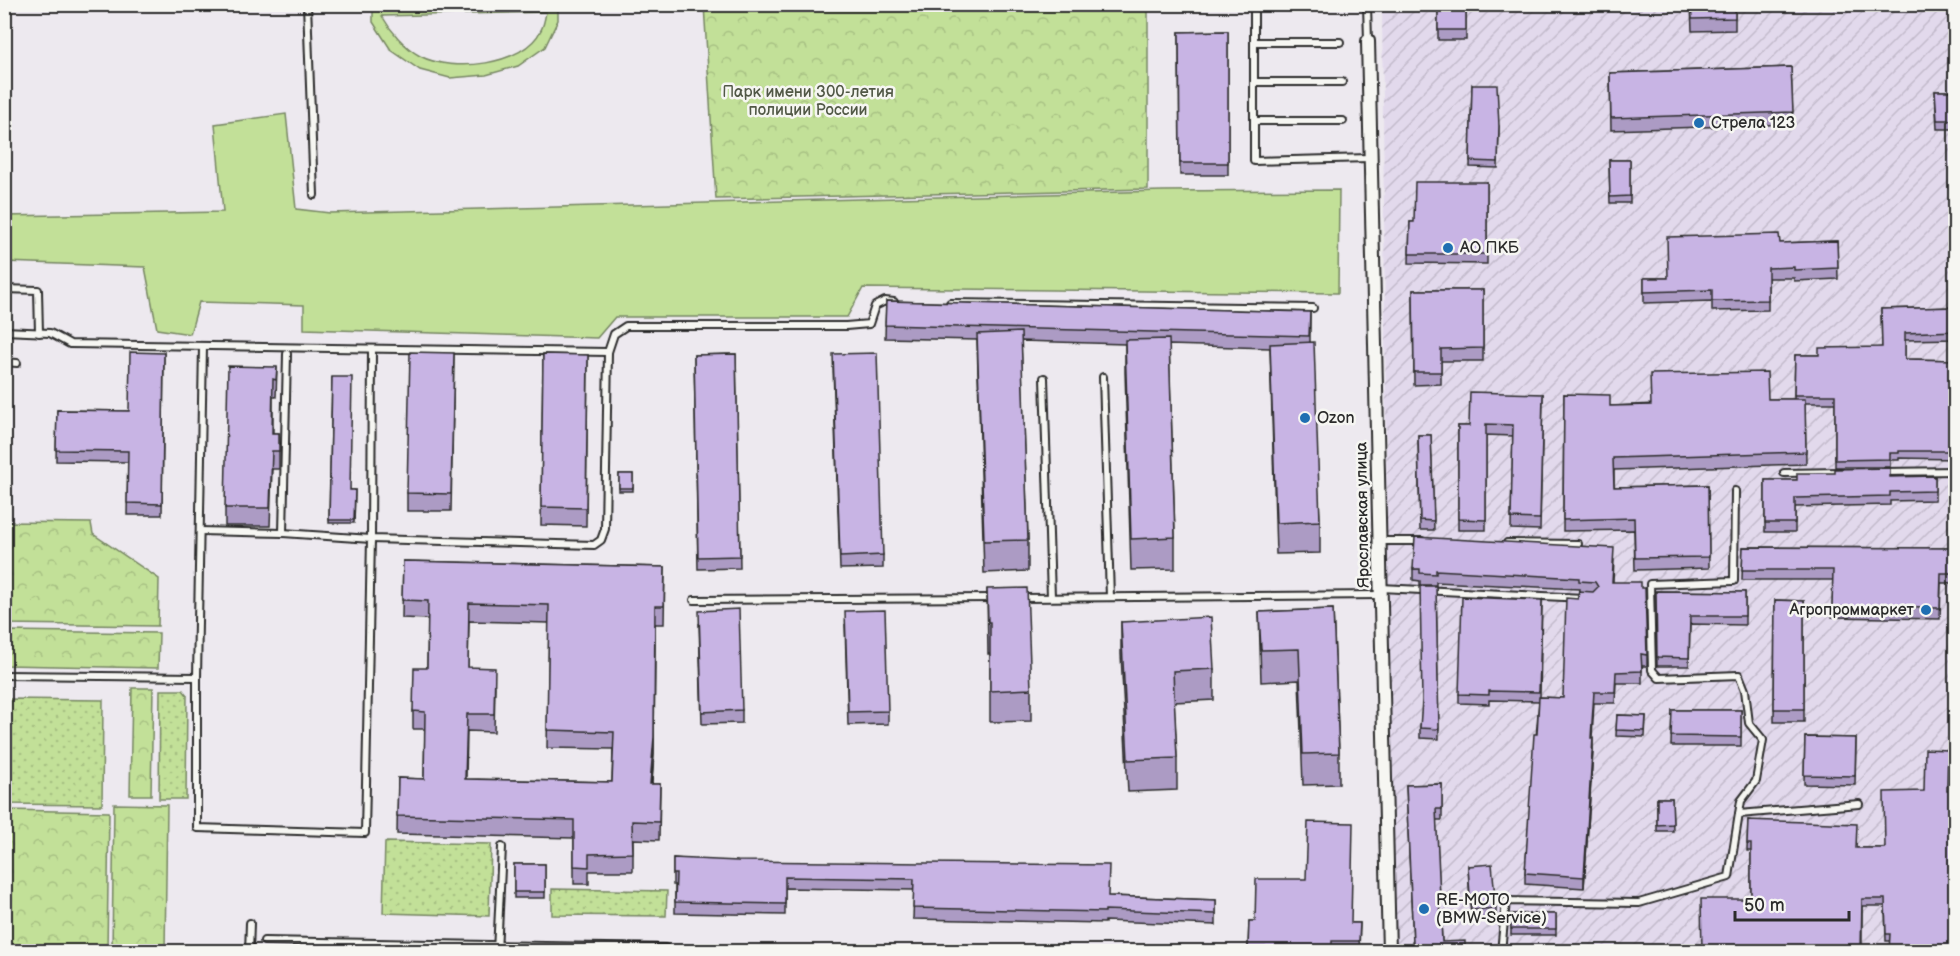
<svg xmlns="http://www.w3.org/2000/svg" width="1960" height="956" font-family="'Balsamiq Sans',sans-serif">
<defs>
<pattern id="industrial-furrows" width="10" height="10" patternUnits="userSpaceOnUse" patternTransform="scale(1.5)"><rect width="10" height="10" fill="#e2d9ec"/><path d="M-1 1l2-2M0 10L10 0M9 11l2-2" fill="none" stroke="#c2bacb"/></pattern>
<pattern id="grass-dots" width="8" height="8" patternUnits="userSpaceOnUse" patternTransform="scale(1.5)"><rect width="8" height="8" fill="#c2e098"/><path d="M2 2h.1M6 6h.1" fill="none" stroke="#a7c083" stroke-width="1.8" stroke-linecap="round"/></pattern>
<pattern id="park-crowns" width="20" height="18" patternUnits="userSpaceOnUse" patternTransform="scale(1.5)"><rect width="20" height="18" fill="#c2e098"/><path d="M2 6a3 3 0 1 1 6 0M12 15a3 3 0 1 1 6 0" fill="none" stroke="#a7c083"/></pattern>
</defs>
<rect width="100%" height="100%" fill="#ede9ef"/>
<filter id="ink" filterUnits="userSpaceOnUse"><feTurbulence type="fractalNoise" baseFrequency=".0167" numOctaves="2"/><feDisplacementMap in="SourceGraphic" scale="12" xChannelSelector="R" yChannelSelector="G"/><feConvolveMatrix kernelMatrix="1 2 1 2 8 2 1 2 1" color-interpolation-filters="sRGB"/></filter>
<g filter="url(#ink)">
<path fill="url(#industrial-furrows)" d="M1382 5H1955V951H1391Z"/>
<g fill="url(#grass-dots)" stroke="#768662" stroke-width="1.5">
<path d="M160 690H183L187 695 186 799H159Z"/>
<path d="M5 699 103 700 102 805 5 804Z"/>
<path d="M385 842 491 844 489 916 383 913Z"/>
<path d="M552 889 667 891 666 916 552 915Z"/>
</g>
<g fill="url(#park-crowns)" stroke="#768662" stroke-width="1.5">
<path d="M704 5H1148V189L716 199Z"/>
<path d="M5 522 91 523 93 534 159 579 158 626 5 624Z"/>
<path d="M5 631 159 633 158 668 5 665Z"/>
<path d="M132 688H153L151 795H130Z"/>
<path d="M114 804 167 805 165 951H112Z"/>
<path d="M5 810 109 812 107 951H5Z"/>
</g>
<g fill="#c2e098" stroke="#768662" stroke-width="1.5" fill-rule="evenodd">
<path d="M373 5H558V20L545 47 518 66 486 75 450 78 420 70 391 50 373 22ZM546 12C545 18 544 25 541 30 524 66 452 73 420 56 405 48 390 30 382 16Z"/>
<path d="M286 114 296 209 330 213 1163 191 1339 190 1338 293 863 288 847 317H615L597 338 304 329V305L199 302 190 334 157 329 145 267 5 262V216L223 212 215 124Z"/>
</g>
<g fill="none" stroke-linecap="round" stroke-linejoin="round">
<g stroke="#2b2b2b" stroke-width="10">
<g id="lane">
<path d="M307 4 314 195"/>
<path d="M1254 4V161L1370 158"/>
<path d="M1367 4 1368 41"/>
<path d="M1254 42H1340"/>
<path d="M1254 82H1342"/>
<path d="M1254 121H1343"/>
<path d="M4 289 38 290 39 333"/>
<path d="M950 303 1313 308"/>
<path d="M4 331 50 333 70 344 608 352"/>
<path d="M372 350 371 539 594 545 601 540 605 529 608 352 614 334 626 326H846L869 324 875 306 885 301 894 302"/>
<path d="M4 362 17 363"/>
<path d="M1103 377 1110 597"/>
<path d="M1044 378 1051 597"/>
<path d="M1884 472 1956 471"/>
<path d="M1784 473 1841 472"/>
<path d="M283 533 287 354"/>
<path d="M1380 541H1422"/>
<path d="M1507 543 1578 544"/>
<path d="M1381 588 1584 598"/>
<path d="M1022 598 1381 595"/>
<path d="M694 600 994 598"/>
<path d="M4 675 197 677 203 347"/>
<path d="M197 677V828L365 833 371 539 283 533 200 531"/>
<path d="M1739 814 1859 804"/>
<path d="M264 941 665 948"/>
<path d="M249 952 250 923"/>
<path d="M497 952 502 847"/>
<path d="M1501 952 1506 901 1639 903 1729 877 1741 801 1756 781 1763 740 1749 723 1745 690 1739 675 1659 678 1652 670 1650 584 1734 581 1735 491"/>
</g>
</g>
<g stroke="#2b2b2b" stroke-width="16">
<path id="street" d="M1368 41 1389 952"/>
</g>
<use href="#lane" stroke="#f6f6f2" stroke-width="6"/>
<use href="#street" stroke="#f6f6f2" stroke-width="12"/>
</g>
<g fill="#ac9bc4" stroke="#2b2b2b" stroke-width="1.5" fill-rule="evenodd">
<rect x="1438" y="4" width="28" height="36"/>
<path d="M1691 4H1735V30L1692 31Z"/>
<path d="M1228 31V175H1180L1179 32Z"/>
<path d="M1791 67 1793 124 1611 130 1610 73Z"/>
<path d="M1472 85 1499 126 1498 168 1470 167Z"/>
<path d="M1935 91H1956V129H1937Z"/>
<path d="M1609 160H1630V203H1610Z"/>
<path d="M1487 182V264L1409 263 1410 222H1414Z"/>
<path d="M1837 241 1838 279 1794 281V278H1768V310L1712 311V301L1644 303V278H1668L1780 243Z"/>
<path d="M1413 290H1483V361H1441V384L1414 385Z"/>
<path d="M886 301 1310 312V342L1320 521V553L1276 554 1270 348 1169 345 1175 537V569L1131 570 1125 372V344L1021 341 1028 540V571L984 573 977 340 885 338Z"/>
<path d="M1956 307V339L1905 340V359L1956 360V459L1899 458V460H1890V467H1835V403H1805L1806 464 1614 470V487L1708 485 1709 568 1635 570 1634 530 1563 531 1564 394 1610 406 1768 399H1794L1795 355H1819L1882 347 1881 309Z"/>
<path d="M164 353 162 515H127L128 462 56 461 57 410 129 411Z"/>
<path d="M454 353 451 511H407V493Z"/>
<path d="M543 354 588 355 586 526 541 525Z"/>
<path d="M736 354 740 568 698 569 694 355Z"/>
<path d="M277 367 276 397H273V433H279V469H272L270 526H225V508Z"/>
<path d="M833 367 883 555V568L840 569Z"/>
<path d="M332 377 350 490H355L354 523H329Z"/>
<path d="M1543 394 1540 530 1511 529 1513 436 1486 435V530H1458V426H1469Z"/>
<path d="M1418 435H1431L1434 530H1420Z"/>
<rect x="619" y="474" width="14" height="17"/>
<path d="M1935 476V500L1890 501V505L1795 507V532H1765V480H1797Z"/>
<path d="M1743 547 1956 548V583H1941L1940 619 1832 617 1833 580H1742Z"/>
<path d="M1614 560 1613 582 1647 655V666H1642V683H1616L1615 703H1594L1592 738 1593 750 1584 888 1525 884V873L1539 701 1489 700V704L1459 703V694L1542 600 1540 697 1563 698 1579 589 1436 582V585H1420V581L1413 580V569Z"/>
<path d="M403 561 665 567 664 624H655L654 754 652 784H660L659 840 633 839V871H589V884H574V838L397 834 398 778 424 779 425 729H413V711L427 668 428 619 402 618ZM469 621 549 623 547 748 613 749 612 782 466 779 467 731 494 732 495 686 468 667Z"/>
<path d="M1436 586 1439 739 1420 738V728Z"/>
<path d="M987 589 1031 689V721L990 722V654H988Z"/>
<path d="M1656 591 1745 592V625L1690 624 1689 666H1657Z"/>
<path d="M1775 600 1804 601V722H1774Z"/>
<path d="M1333 609 1339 753V784L1303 785 1299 680 1261 682 1259 612Z"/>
<path d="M1121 622 1214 669V700L1174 702 1177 758V790L1128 792 1121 654Z"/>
<path d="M699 623 742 710V723L702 724Z"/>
<path d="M845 624 888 711V724L848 725Z"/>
<path d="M1672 710H1741V746H1671Z"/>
<path d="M1617 715 1646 716 1645 737 1616 736Z"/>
<path d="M1805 737 1856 738 1855 785 1804 784Z"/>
<path d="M1948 750 1890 941H1886L1885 906H1862V951H1702L1751 899V851H1747L1748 820 1856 848H1885L1924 791Z"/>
<path d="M1442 784V820H1436L1442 942H1413L1406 785Z"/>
<path d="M1657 798H1672L1673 831H1657Z"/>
<path d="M673 858 1109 896 1216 900V925L1105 921V923L913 919 914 890 785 888V915L675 913V885H673Z"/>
<rect x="514" y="864" width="31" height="34"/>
<path d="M1468 866 1496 908V918L1471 920Z"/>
<rect x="1511" y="914" width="45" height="21"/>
<path d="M1249 921 1360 923 1359 951H1248Z"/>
</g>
<g fill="#8c7ea0" stroke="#2b2b2b" stroke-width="1.5">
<path d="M655 624 654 754 650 802Z"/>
<path d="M1593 738V750L1584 888V877Z"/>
</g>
<g fill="#c8b4e4" stroke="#2b2b2b" stroke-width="1.5" fill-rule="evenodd">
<rect x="1438" y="4" width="28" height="26"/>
<path d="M1691 4H1735V18L1692 19Z"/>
<path d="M1228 31V163H1180L1179 32Z"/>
<path d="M1791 67 1793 112 1611 118 1610 73Z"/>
<path d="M1472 85H1497L1499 126 1498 162 1470 161Z"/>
<path d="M1935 91H1956V120H1937Z"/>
<path d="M1609 160H1630V196L1610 197Z"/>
<path d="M1415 182H1487V254H1409L1410 222H1414Z"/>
<path d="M1779 234 1780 243 1837 241 1838 268 1794 270V267L1768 268V300L1712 301V290L1644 292V278H1668L1667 237Z"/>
<path d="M1413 290H1483V348L1441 349V372H1414Z"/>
<path d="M886 301 1310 312 1309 336 885 325Z"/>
<path d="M1956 307V331L1905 333V359L1956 360V451H1899V453H1890V459L1835 460V395H1794L1795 355H1819V348L1882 347 1881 309Z"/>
<path d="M1021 332 1028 540 984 541 977 334Z"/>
<path d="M1169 339 1175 537 1131 539 1125 340Z"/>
<path d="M1314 342 1320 521 1276 523 1270 344Z"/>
<path d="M130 352 164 353 162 504 127 503 128 451 56 450 57 410 129 411Z"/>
<path d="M410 352 454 353 451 494 407 493Z"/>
<path d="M877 353 883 555 840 557 833 354Z"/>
<path d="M543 354 588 355 586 508 541 507Z"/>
<path d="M736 354 740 556 698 557 694 355Z"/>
<path d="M228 366 277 367 276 380 273 379 272 433H279V451H272L270 508H225Z"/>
<path d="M1767 372 1768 399H1805L1806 452 1613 458 1614 487 1708 485 1709 557 1635 558 1634 518 1563 520 1564 394 1610 395V406L1651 405 1650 374Z"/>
<path d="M332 377H352L350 490H355L354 520H329Z"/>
<path d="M1470 392 1543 394 1540 519 1511 518 1513 425 1486 424V520L1458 519V426H1469Z"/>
<path d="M1418 435H1431L1434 521 1420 520Z"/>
<path d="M1890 468V477L1935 476V491L1890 492V496L1795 498V523H1765V480H1797V473H1835V469Z"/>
<rect x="619" y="474" width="14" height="14"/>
<path d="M1415 537 1614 548 1612 582H1641V588H1645L1647 655 1641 654 1642 671 1616 672 1615 692H1594L1591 738H1593L1584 877 1525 873 1534 734H1537L1539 697 1563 698 1566 598 1578 599 1579 591 1593 592 1598 587 1595 582 1579 581V578L1436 570V574L1420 573V569H1413Z"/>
<path d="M1743 547 1956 548V573H1941L1940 608 1832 607 1833 570H1742Z"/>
<path d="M403 561 665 567 664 606H655L654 737 650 784H660L659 822 632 821 633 853 589 854V867L574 866V820L397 816 398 778 424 779 425 712 413 711 414 668H427L428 601 402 600ZM469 603 549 605 547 730 614 732 612 782 465 779 467 714H494L495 668 468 667Z"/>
<path d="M1420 586H1436L1439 729 1420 728 1422 700Z"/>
<path d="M1027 588 1031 689 990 691V622H988L987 589Z"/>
<path d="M1656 591 1745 592V616H1690L1689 658 1657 657Z"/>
<path d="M1462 597 1542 600 1539 692 1489 691V695L1459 694Z"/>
<path d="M1775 600 1804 601V709H1774Z"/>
<path d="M739 609 742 710 702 712 699 611Z"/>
<path d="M1333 609 1339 753 1303 754 1299 649 1261 650 1259 612Z"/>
<path d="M885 610 888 711 848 712 845 611Z"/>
<path d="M1211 617 1214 669 1173 671 1177 758 1128 760 1121 622Z"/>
<path d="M1672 710H1741V737L1671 736Z"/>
<path d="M1617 715 1646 716 1645 731 1616 730Z"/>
<path d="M1805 737 1856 738 1855 776 1804 775Z"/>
<path d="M1925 749 1948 750 1947 791H1956V951H1889L1890 934H1886L1885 899H1862L1861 951H1702L1701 899H1751V844H1747L1748 820 1857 824 1856 848H1885L1884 792 1924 791Z"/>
<path d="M1442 784V809H1436L1442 942 1465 941V951H1412V942H1413L1406 785Z"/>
<path d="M1657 798H1672L1673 824 1657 825Z"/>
<path d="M1308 822 1353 823 1351 923H1360L1359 941H1332V948L1248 947 1249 921H1255L1256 879H1306Z"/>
<path d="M673 858 738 861 1109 865 1108 896 1216 900V914L1105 910V912L913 908 914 879 785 877V904L675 902 676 874H673Z"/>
<rect x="514" y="864" width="31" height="28"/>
<path d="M1492 864 1496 908 1471 910 1468 866Z"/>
<rect x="1511" y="914" width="45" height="15"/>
</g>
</g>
<g fill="#1f6fb2" stroke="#f6f6f2" stroke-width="2">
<circle cx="1699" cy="123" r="6"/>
<circle cx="1448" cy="248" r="6"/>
<circle cx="1305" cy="418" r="6"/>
<circle cx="1926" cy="610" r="6"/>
<circle cx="1424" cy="909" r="6"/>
</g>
<g text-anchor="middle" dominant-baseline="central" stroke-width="5" stroke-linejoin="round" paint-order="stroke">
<g font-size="16" fill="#515846" stroke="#f6f6f2">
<text x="808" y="92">Парк имени 300-летия<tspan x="808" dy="18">полиции России</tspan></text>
</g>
<g font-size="16" fill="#2b2b2b" stroke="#f6f6f2" text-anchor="start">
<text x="1711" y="123">Стрела 123</text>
<text x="1460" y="248">АО ПКБ</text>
<text x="1317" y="418">Ozon</text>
<text x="1914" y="610" text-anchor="end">Агропроммаркет</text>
<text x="1436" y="900">RE-MOTO<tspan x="1436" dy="18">(BMW-Service)</tspan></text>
</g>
<g font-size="16" fill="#2b2b2b" stroke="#f6f6f2">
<text transform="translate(1363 515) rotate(-91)">Ярославская улица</text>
</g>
</g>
<rect width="1960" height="956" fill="none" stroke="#f6f6f2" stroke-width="24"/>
<rect x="12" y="12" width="1936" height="932" fill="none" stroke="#2b2b2b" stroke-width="2" filter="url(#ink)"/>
<path d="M1735 911v9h114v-9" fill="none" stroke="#2b2b2b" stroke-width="3"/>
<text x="1744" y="911" font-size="18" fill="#2b2b2b" stroke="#f6f6f2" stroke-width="4.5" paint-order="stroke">50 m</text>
</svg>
